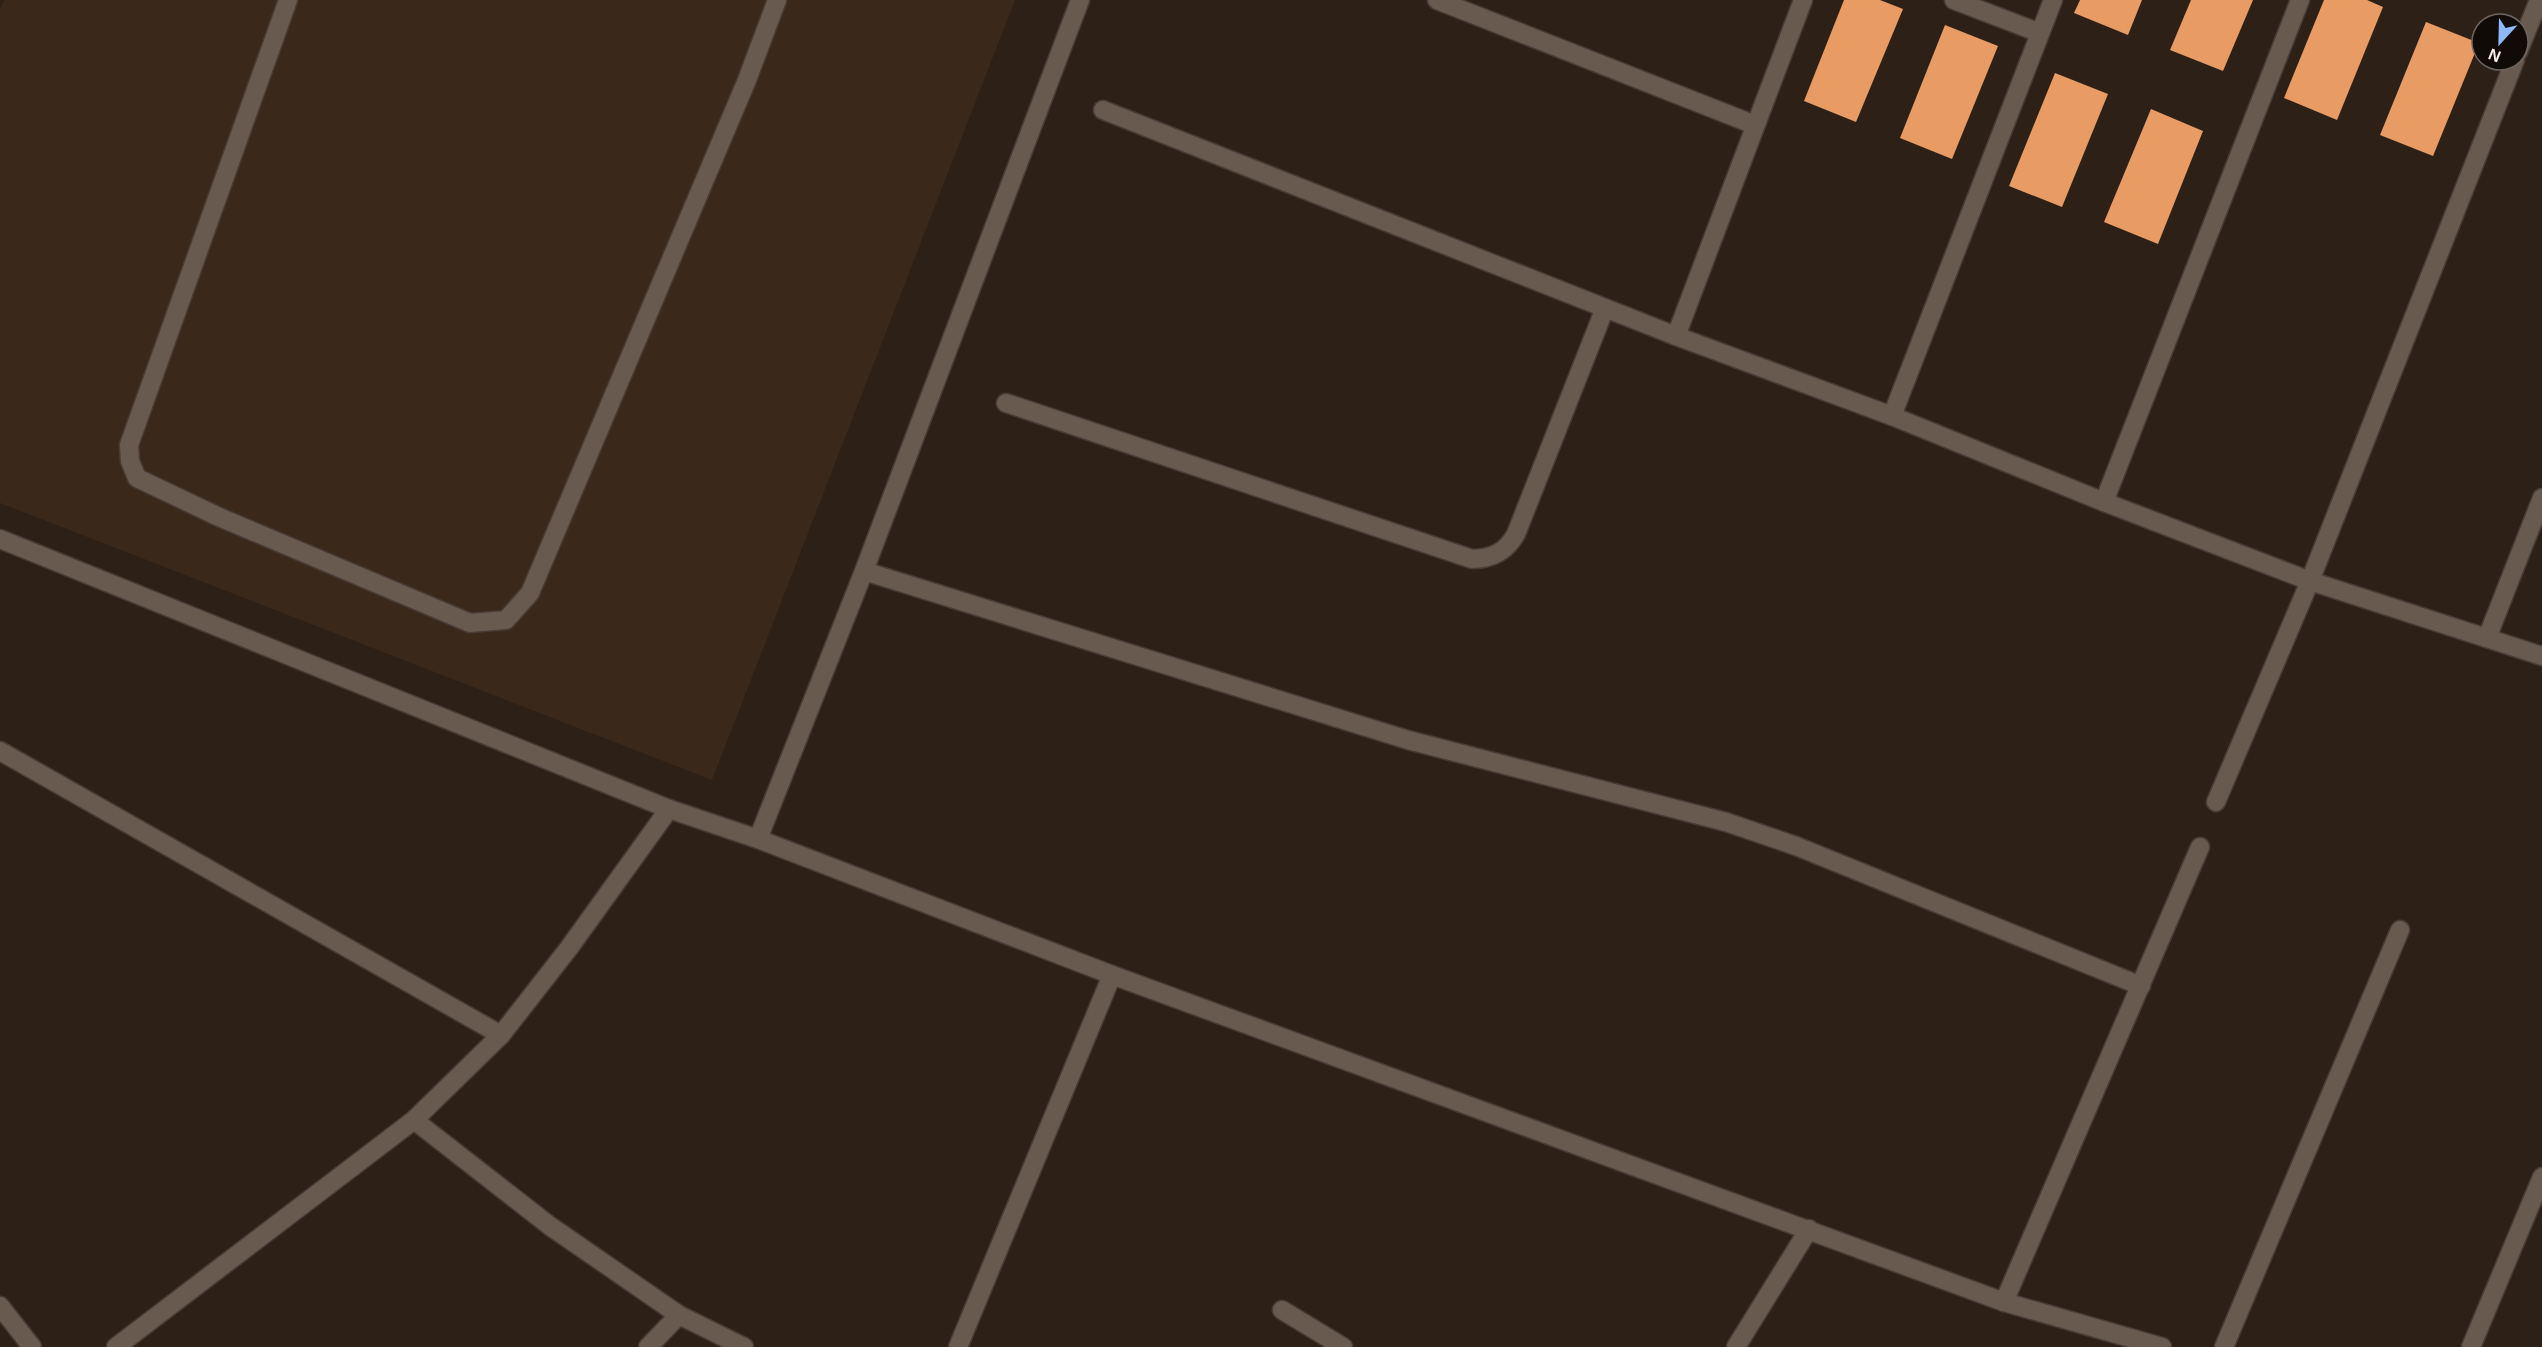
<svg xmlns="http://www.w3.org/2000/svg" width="2542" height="1347" font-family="Arial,sans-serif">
<rect width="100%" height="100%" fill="#2d2017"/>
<path fill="#3a281b" d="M4 0H1015L712 780 0 503V9Z"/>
<g fill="#e89c63">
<path d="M1844 0H1880L1903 9 1856 122 1804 101Z"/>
<path d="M2080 0H2142L2128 35 2074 13Z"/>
<path d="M2191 0H2253L2223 71 2170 50Z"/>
<path d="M2324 0H2367L2383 7 2337 120 2284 98Z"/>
<path d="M2426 22 2479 43 2433 156 2380 135Z"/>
<path d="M1945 25 1998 46 1952 159 1900 138Z"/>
<path d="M2055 73 2108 94 2062 207 2009 186Z"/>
<path d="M2151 109 2203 131 2158 244 2104 222Z"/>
</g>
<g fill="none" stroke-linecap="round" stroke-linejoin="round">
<g stroke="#473b35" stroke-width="21">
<g id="minor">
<path d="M288 0 129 445 130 461 137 478 219 517 470 623 506 620 530 593 747 80 777 0"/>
<path d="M1437 0 1755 125"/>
<path d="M1954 0 2040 33"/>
<path d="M2518 52 2539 0"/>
<path d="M1103 110 1676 336 1892 416 2104 502 2310 581 2542 656"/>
<path d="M1676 336 1803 0"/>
<path d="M1006 403 1472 559C1492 559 1506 552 1516 534L1605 308"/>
<path d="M1892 416 2053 0"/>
<path d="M2104 502 2300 0"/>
<path d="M0 539 669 809 758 839 1112 975 2004 1302 2162 1347"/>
<path d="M864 571 1408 740 1726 822 1796 846 2141 986"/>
<path d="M2487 638 2542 498"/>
<path d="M0 751 501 1035"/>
<path d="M2216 802 2310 581 2515 60"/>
<path d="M758 839 864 571 1080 0"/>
<path d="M414 1120 550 1226 679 1315 744 1347"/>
<path d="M2004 1302 2200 847"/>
<path d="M0 1306 32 1347"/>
<path d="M1282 1310 1343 1347"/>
<path d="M116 1347 414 1120 501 1035 569 948 669 809"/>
<path d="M648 1347 679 1315"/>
<path d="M958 1347 1112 975"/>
<path d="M1736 1347 1809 1229"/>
<path d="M2224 1347 2400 930"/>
<path d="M2471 1347 2542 1177"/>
</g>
</g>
<use href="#minor" stroke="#695a4f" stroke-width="18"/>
</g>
<g transform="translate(2500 42) rotate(202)"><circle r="28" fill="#110b07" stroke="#6d6661" stroke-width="1.5"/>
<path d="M0-4.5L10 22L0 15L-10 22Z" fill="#8eb9fc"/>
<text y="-9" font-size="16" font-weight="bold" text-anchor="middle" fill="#f7eee8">N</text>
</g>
</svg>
